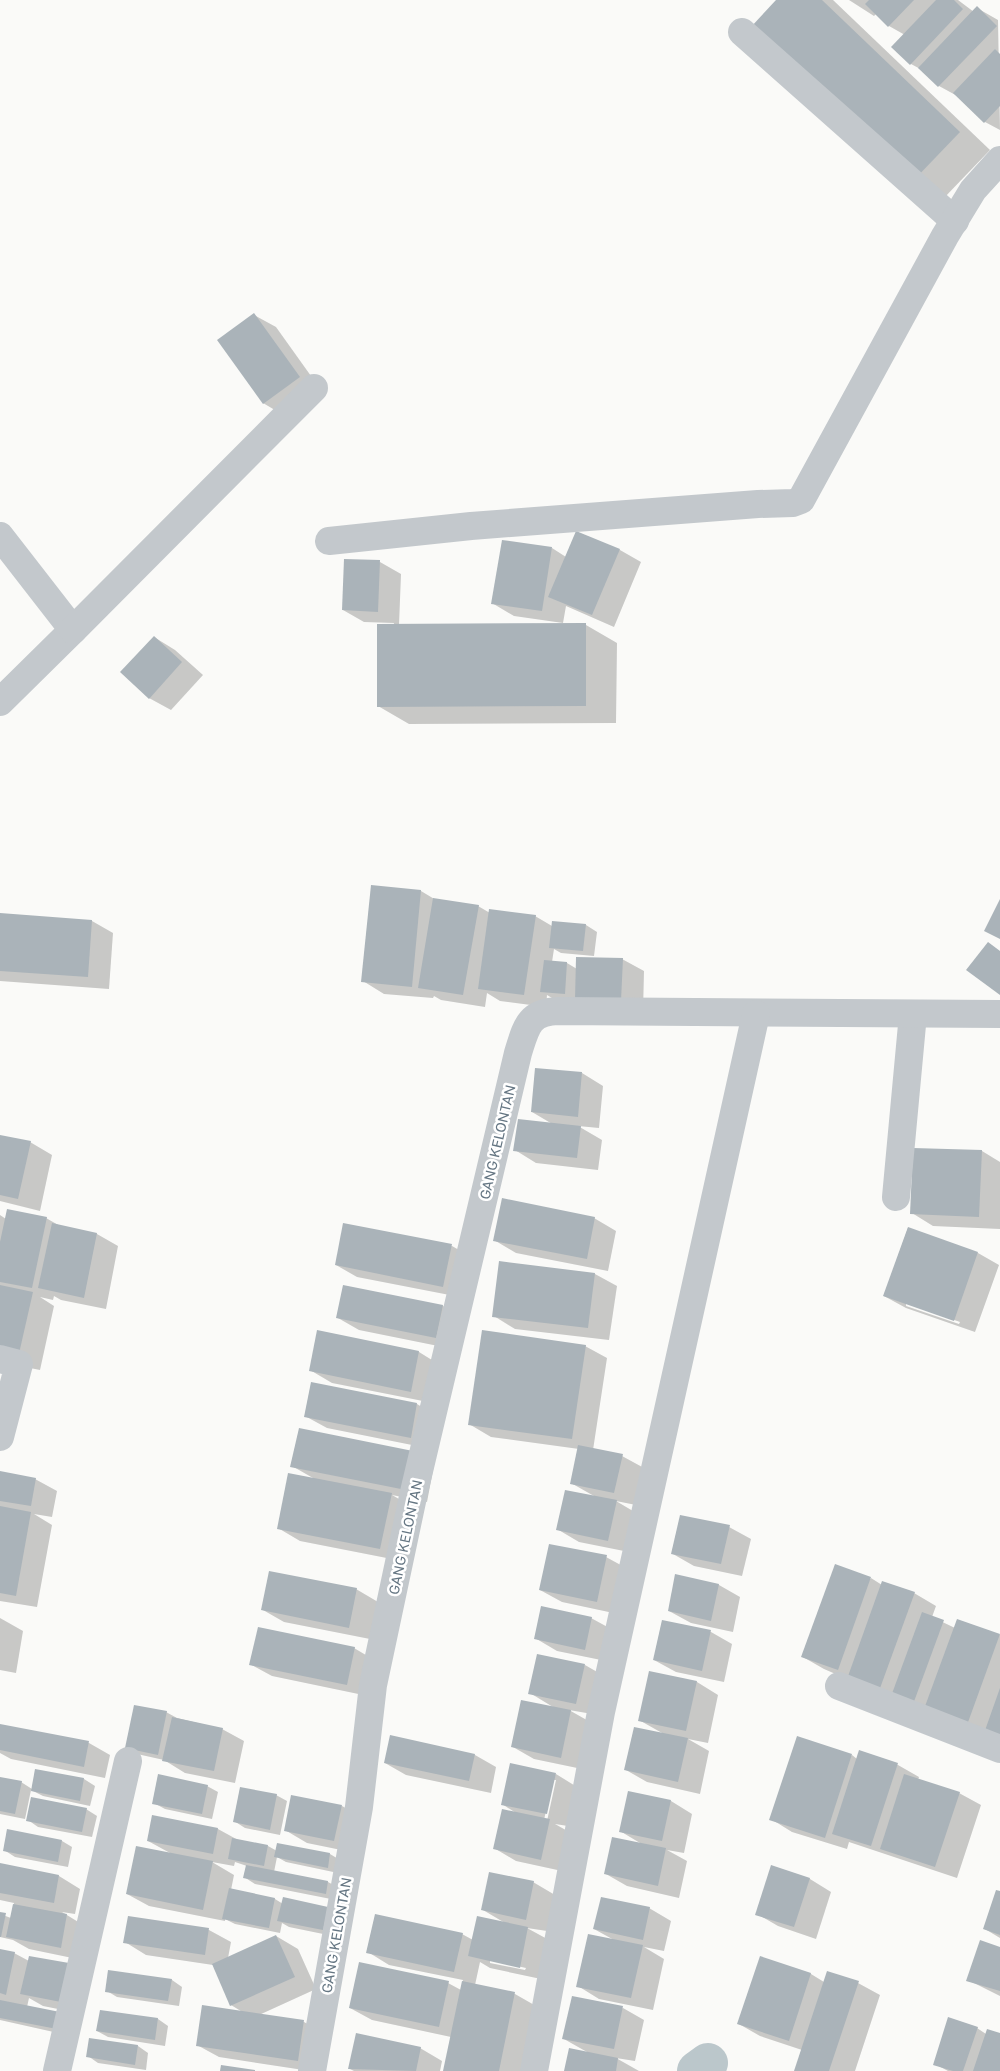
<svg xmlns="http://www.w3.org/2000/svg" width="1000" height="2071" font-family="'Golos Text',sans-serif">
<rect width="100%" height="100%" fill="#fafaf8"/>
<g fill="#0003" fill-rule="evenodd">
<path d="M778 0H833L990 150 943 199 912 181Z"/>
<path d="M849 0H958L974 12 977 8 998 20 1000 130 985 122 961 98 939 86 924 71 911 64 905 35 889 26 876 14 874 16Z"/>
<path d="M254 315 276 327 321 390 285 416 263 403Z"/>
<path d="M577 532 620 550 641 562 614 627 566 606 563 623 514 616 492 603 552 548 566 557Z"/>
<path d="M380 562 401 574 399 625H586L617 643 616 723 409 724 378 706 394 623 364 622 343 610Z"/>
<path d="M154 637 175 650 203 675 171 710 149 698Z"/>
<path d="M372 886 421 891 436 900 478 906 490 913 535 916 552 926 553 923 586 925 597 932 594 956 561 953 554 949 552 962 567 963 577 969 622 959 644 971 643 1012 552 998 547 995 546 1007 500 1001 487 993 485 1007 441 1000 434 996 433 998 384 994 363 981Z"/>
<path d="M0 914 92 921 113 933 109 989 0 981Z"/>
<path d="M582 1073 603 1086 599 1128 578 1126 602 1140 598 1170 536 1163 515 1150 554 1125 532 1112Z"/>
<path d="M0 1136 30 1142 52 1155 40 1211 0 1201Z"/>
<path d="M914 1149 982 1151 1000 1162V1229L933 1226 912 1213Z"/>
<path d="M0 1215 6 1219 46 1218 60 1226 97 1234 118 1246 106 1309 61 1300 54 1296 53 1300 40 1297 54 1306 40 1370 0 1362Z"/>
<path d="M594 1218 616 1231 608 1271 516 1253 494 1240Z"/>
<path d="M908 1228 978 1253 999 1265 975 1332 906 1308 884 1296ZM906 1303 960 1322 959 1324 906 1306Z"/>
<path d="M452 1246 473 1258 465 1298 357 1277 336 1265Z"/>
<path d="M500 1262 595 1274 617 1286 609 1340 515 1329 494 1316Z"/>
<path d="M344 1286 443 1306 464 1318 458 1350 359 1330 338 1318Z"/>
<path d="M318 1332 419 1352 440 1365 433 1403 332 1383 310 1370Z"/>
<path d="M585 1346 607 1358 593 1450 622 1456 644 1468 636 1505 616 1501 638 1514 629 1552 579 1542 557 1529 594 1496 571 1483 579 1449 491 1437 469 1424Z"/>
<path d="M312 1383 417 1404 438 1417 432 1449 327 1428 305 1416Z"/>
<path d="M434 1465 427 1502 392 1495 413 1507 402 1561 300 1541 278 1528 313 1478 292 1466Z"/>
<path d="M0 1472 35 1479 57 1491 52 1517 34 1514 52 1525 37 1607 0 1601Z"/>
<path d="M729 1527 751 1539 742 1576 694 1566 673 1554Z"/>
<path d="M606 1557 628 1569 618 1614 562 1602 540 1590Z"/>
<path d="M676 1576 719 1585 740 1597 733 1632 691 1623 669 1611Z"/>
<path d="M871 1578 882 1585 914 1593 936 1606 932 1617 955 1628 958 1620 1000 1635V1745L824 1669 803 1657Z"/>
<path d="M356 1589 378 1602 370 1639 284 1622 263 1610Z"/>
<path d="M0 1618 23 1631 16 1673 0 1670Z"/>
<path d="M591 1618 613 1630 606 1661 557 1651 535 1638Z"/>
<path d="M662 1622 711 1632 732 1644 724 1682 676 1672 654 1660Z"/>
<path d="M354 1648 376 1661 368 1696 272 1676 250 1664Z"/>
<path d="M585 1665 606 1677 598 1715 569 1710 592 1723 582 1769 534 1759 513 1747 553 1707 530 1693Z"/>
<path d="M650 1673 697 1682 718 1695 708 1743 688 1739 709 1751 700 1794 647 1782 626 1770 662 1733 639 1720Z"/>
<path d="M166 1712 177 1718 222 1729 244 1741 235 1783 185 1773 164 1760 137 1754 126 1748Z"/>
<path d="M0 1725 89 1743 110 1755 105 1778 11 1759 0 1753Z"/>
<path d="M391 1737 475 1755 496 1767 491 1793 406 1775 385 1763Z"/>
<path d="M860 1752 898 1765 919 1777 918 1780 959 1793 981 1805 957 1878 849 1842 847 1849 792 1832 771 1819 852 1755 857 1759Z"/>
<path d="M36 1770 84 1779 95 1786 90 1806 43 1796 31 1790 25 1819 0 1814V1778L21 1782 32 1789Z"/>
<path d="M556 1774 577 1787 568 1826 555 1824 571 1833 562 1871 516 1861 494 1848 516 1813 502 1804ZM553 1780H556L547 1821 544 1820Z"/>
<path d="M207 1786 218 1792 212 1819 165 1809 154 1803Z"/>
<path d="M629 1792 671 1801 692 1814 684 1853 667 1850 687 1861 679 1898 627 1886 606 1874 640 1843 620 1831Z"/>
<path d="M276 1795 287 1801 280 1835 245 1828 234 1821Z"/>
<path d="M342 1806 363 1818 356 1853 307 1843 285 1830Z"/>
<path d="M86 1809 97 1816 92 1837 38 1827 28 1820Z"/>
<path d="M153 1816 218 1829 238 1840 268 1846 277 1851 278 1844 330 1854 340 1860 338 1873 286 1862 277 1857 274 1872 328 1882 339 1888 336 1900 255 1884 244 1877 247 1866 235 1862 234 1866 212 1862 234 1875 231 1890 275 1899 283 1904 327 1908 333 1936 289 1927 282 1923 280 1933 235 1924 225 1919V1921L149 1906 127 1894 170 1853 148 1841Z"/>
<path d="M62 1841 72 1847 68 1867 15 1857 4 1850Z"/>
<path d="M0 1865 59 1876 80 1889 75 1914 62 1912 88 1928 82 1960 29 1949 13 1940 0 1937V1914L11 1918 14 1903 0 1900Z"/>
<path d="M772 1867 810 1879 831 1892 816 1939 778 1926 757 1914Z"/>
<path d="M533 1882 555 1895 547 1931 527 1928 549 1940 541 1979 490 1968 480 1962 475 1985 515 1994 536 2006 523 2071H446L451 2037 372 2020 350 2008 448 1983 461 1990 463 1980 389 1965 368 1952 462 1934 473 1940 505 1923 483 1910ZM490 1960 526 1968 525 1970 490 1963Z"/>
<path d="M1000 1893V1938L985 1929Z"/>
<path d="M649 1908 671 1921 664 1951 644 1947 664 1959 653 2010 599 1999 578 1986 614 1940 594 1929Z"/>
<path d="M129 1918 209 1930 231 1942 228 1958 276 1936 298 1949 316 1989 259 2015 304 2022 325 2034 310 2071 219 2057 197 2045 244 2013 231 2005 213 1965 146 1955 125 1942Z"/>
<path d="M1000 1948V1996L968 1980Z"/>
<path d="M0 1950 14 1953 29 1961 83 2014 43 2006 29 1998 27 2007 67 2035 0 2020Z"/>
<path d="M761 1958 811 1974 824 1982 858 1983 880 1995 855 2071H795L802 2050 760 2036 739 2024Z"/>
<path d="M172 1980 182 1987 179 2006 117 1997 107 1991Z"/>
<path d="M623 2008 644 2020 635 2061 616 2058 639 2071H565L587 2052 564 2039Z"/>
<path d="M158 2019 168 2026 165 2046 108 2037 97 2031Z"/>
<path d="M977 2028 986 2034 1000 2035V2071H948L935 2064Z"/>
<path d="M90 2039 138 2046 148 2053 146 2070 98 2063 88 2056Z"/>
<path d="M420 2048 442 2061 440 2071H354L350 2069Z"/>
</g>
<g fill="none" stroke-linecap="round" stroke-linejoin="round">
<path stroke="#bbc7cb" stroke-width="40" d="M697 2071 708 2063"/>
</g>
<g fill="#aab3b9">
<path d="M776 0H822L960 132 912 182 750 28Z"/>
<path d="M869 0H914L888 27 865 4Z"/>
<path d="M936 0H954L963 9 910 65 891 47Z"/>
<path d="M977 6 997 26 938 87 918 68Z"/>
<path d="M995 49 1000 54V106L984 123 953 93Z"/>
<path d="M254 313 300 377 263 404 217 340Z"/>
<path d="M576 531 620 549 592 615 548 597Z"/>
<path d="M502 540 552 547 542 611 491 604Z"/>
<path d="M344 559 380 560 378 612 342 610Z"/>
<path d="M586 623V706L377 707V624Z"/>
<path d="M154 636 182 662 149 699 120 672Z"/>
<path d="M371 885 421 890 412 987 361 982Z"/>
<path d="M433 898 479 905 463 995 418 988Z"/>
<path d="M1000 899V939L984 931Z"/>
<path d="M489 909 536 915 524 995 478 989Z"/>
<path d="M0 913 92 920 88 977 0 971Z"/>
<path d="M552 921 586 924 583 951 549 948Z"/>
<path d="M988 942 1000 951V995L966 970Z"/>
<path d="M576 957 623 958 621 1001 575 1000Z"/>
<path d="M544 960 567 962 565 994 540 992Z"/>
<path d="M535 1068 582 1072 578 1117 531 1112Z"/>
<path d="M518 1119 581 1126 577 1158 513 1151Z"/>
<path d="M0 1135 31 1141 18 1199 0 1195Z"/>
<path d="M913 1148 982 1150 979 1217 910 1214Z"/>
<path d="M502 1198 595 1217 587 1259 493 1241Z"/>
<path d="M7 1209 47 1217 32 1288 0 1282V1242Z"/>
<path d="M52 1223 97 1233 84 1298 38 1288Z"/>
<path d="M343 1223 452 1244 443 1287 335 1265Z"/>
<path d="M908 1227 978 1252 954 1321 883 1296Z"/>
<path d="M499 1261 595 1273 588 1328 492 1317Z"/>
<path d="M0 1285 33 1292 18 1358 0 1355Z"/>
<path d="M343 1285 443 1305 436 1338 336 1318Z"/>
<path d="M317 1330 419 1351 411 1392 309 1371Z"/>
<path d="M482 1330 586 1345 572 1439 468 1425Z"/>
<path d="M311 1382 417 1403 411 1438 304 1417Z"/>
<path d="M299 1428 413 1451 406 1490 290 1467Z"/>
<path d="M578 1445 623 1454 614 1493 570 1484Z"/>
<path d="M0 1471 36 1478 31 1506 0 1501Z"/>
<path d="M288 1473 392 1493 380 1549 277 1529Z"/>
<path d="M565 1490 617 1500 608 1541 556 1530Z"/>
<path d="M0 1506 31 1512 16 1596 0 1593Z"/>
<path d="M680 1515 730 1525 721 1564 671 1554Z"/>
<path d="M549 1544 607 1555 597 1602 539 1590Z"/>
<path d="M835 1564 871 1577 838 1670 801 1657Z"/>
<path d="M269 1571 357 1588 349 1628 261 1610Z"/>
<path d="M675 1574 719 1584 711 1621 668 1611Z"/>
<path d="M882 1581 915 1592 879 1691 847 1679Z"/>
<path d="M541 1606 592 1617 585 1650 534 1639Z"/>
<path d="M922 1612 944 1620 912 1707 890 1699Z"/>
<path d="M957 1619 1000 1634 967 1725 924 1709Z"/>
<path d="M662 1620 711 1630 702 1671 653 1660Z"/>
<path d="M258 1627 355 1647 347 1685 249 1665Z"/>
<path d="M537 1654 585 1664 576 1704 528 1694Z"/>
<path d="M649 1671 697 1681 686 1731 638 1721Z"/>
<path d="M1000 1688V1742L983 1736Z"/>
<path d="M521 1700 571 1710 561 1758 511 1747Z"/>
<path d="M134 1705 167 1711 158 1755 125 1748Z"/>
<path d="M172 1717 223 1728 214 1771 162 1761Z"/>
<path d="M0 1724 89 1741 84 1767 0 1750Z"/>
<path d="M634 1727 688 1738 678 1782 624 1770Z"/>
<path d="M390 1735 475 1754 469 1781 384 1763Z"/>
<path d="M797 1736 852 1754 825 1838 769 1820Z"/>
<path d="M859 1750 898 1763 871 1846 832 1834Z"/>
<path d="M510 1763 556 1773 547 1814 501 1805Z"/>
<path d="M35 1769 84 1778 80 1801 31 1791Z"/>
<path d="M158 1774 208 1785 202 1814 152 1804Z"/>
<path d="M904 1774 960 1792 935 1867 880 1849Z"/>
<path d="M0 1777 22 1781 15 1814 0 1811Z"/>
<path d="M240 1787 277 1794 270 1830 233 1822Z"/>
<path d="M628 1791 671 1800 662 1841 619 1832Z"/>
<path d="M291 1795 342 1805 334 1841 284 1831Z"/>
<path d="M31 1797 87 1808 82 1832 26 1821Z"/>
<path d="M502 1809 550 1819 541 1860 493 1849Z"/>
<path d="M152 1815 218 1828 213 1854 147 1841Z"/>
<path d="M7 1829 62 1840 58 1862 3 1851Z"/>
<path d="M612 1837 666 1848 658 1886 604 1874Z"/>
<path d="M232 1838 268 1845 264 1866 228 1859Z"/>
<path d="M277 1843 330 1853 328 1868 274 1857Z"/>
<path d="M136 1846 213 1861 203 1910 126 1894Z"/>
<path d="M0 1863 59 1875 54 1903 0 1893Z"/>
<path d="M246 1865 328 1881 326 1894 243 1878Z"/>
<path d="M771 1865 810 1878 794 1927 755 1915Z"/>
<path d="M489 1872 534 1881 526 1920 481 1910Z"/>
<path d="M229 1888 275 1898 269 1928 222 1919Z"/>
<path d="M996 1890 1000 1891V1935L983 1929Z"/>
<path d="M283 1897 328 1907 323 1930 277 1921Z"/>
<path d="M601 1897 650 1907 643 1940 593 1929Z"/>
<path d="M13 1904 67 1914 61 1948 6 1937Z"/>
<path d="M0 1912 6 1913 1 1937H0Z"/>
<path d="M375 1914 463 1933 454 1972 366 1953Z"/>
<path d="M128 1916 209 1928 205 1955 123 1943Z"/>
<path d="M477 1916 528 1927 520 1968 468 1956Z"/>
<path d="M588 1934 643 1945 631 1998 576 1987Z"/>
<path d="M276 1935 295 1977 230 2006 212 1964Z"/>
<path d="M980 1940 1000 1947V1991L966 1981Z"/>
<path d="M0 1949 15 1952 6 1995 0 1993Z"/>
<path d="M29 1956 69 1963 61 2002 20 1994Z"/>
<path d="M760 1956 811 1973 789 2041 737 2024Z"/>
<path d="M359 1962 449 1981 439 2027 349 2008Z"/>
<path d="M108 1970 172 1979 168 2001 105 1992Z"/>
<path d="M827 1971 859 1981 829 2071H794Z"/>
<path d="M462 1981 515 1992 499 2071H443Z"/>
<path d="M572 1996 623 2006 614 2049 562 2039Z"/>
<path d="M0 2000 60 2012 57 2029 0 2018Z"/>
<path d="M202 2005 304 2020 298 2061 196 2046Z"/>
<path d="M100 2010 158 2018 155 2040 96 2031Z"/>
<path d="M948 2017 978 2027 963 2071H953L933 2065Z"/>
<path d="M987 2029 1000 2033V2071H973Z"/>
<path d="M356 2033 421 2047 416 2071 348 2069Z"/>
<path d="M89 2038 138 2045 135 2065 86 2057Z"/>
<path d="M569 2048 618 2058 616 2071H564Z"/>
<path d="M221 2065 255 2070V2071H220Z"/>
</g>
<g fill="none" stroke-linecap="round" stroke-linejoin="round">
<g stroke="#c3c8cc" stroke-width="28">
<path d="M742 32 955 221"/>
<path d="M0 536 73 630 0 702"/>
<path d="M329 541 471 526 758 504 793 503 801 500 945 236 973 190 1000 160"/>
<path d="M73 630 314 388"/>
<path d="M896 1197 913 1014"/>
<path d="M0 1359 19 1364 0 1437"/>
<path d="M839 1686 1000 1749"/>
<path d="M57 2071 128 1761"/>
<path d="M312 2071 359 1807 373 1685 414 1492 518 1053C526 1028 528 1012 558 1011L1000 1014"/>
<path d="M534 2071 601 1712 756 1014"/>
</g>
</g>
<g text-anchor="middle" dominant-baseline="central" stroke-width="5" stroke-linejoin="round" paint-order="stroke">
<g font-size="14" fill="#657683" stroke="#fff">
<text transform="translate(497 1142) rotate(-77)">GANG KELONTAN</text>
<text transform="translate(405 1537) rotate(-78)">GANG KELONTAN</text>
<text transform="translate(336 1935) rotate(-80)">GANG KELONTAN</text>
</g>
</g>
</svg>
